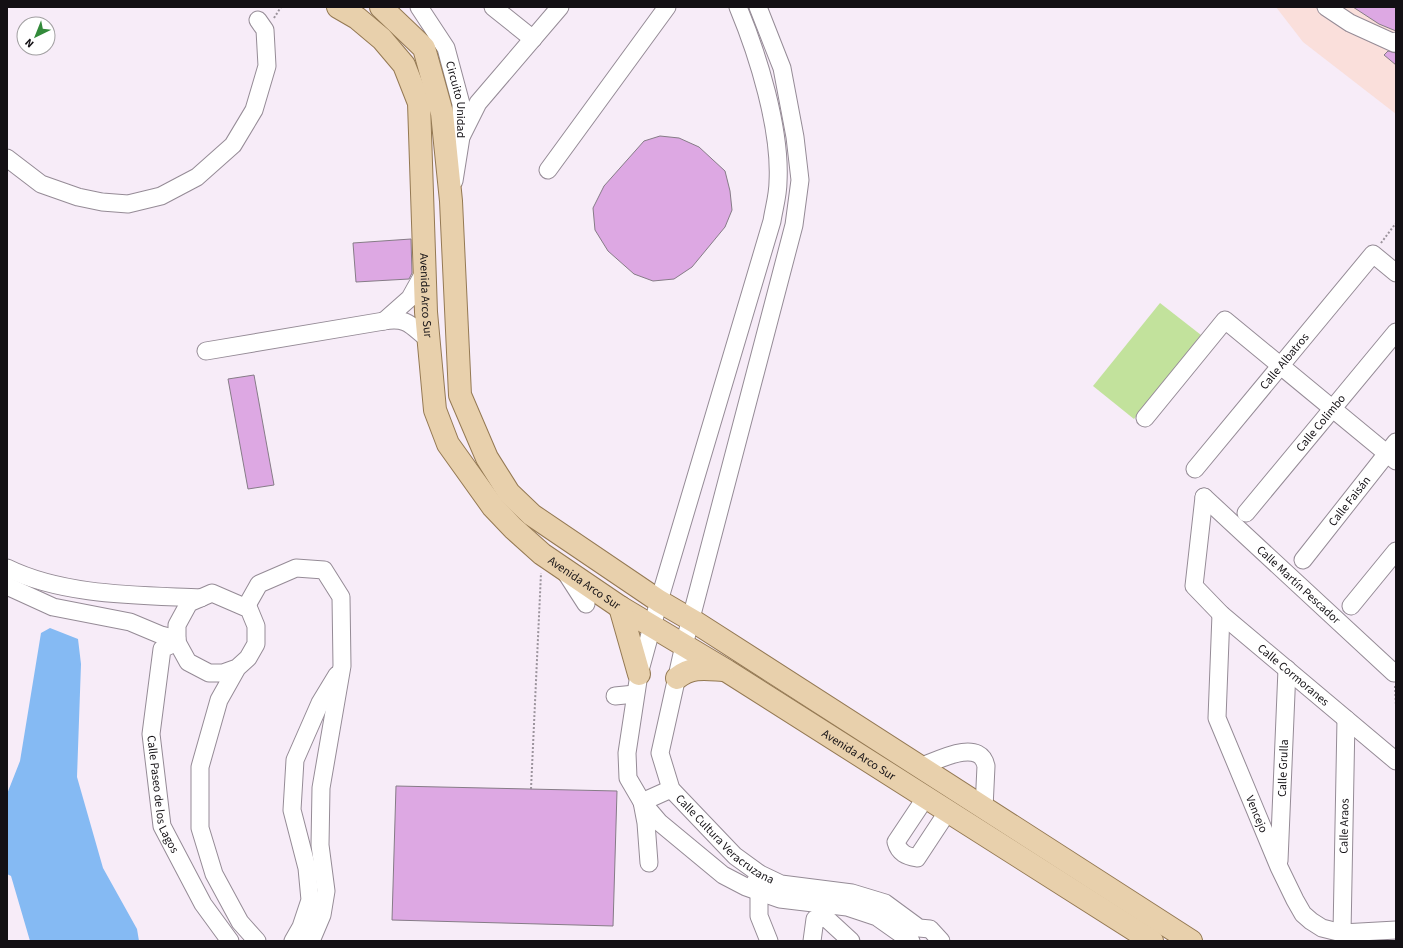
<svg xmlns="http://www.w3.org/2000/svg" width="1403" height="948" font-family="'Source Sans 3',sans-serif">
<rect width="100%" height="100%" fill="#f7ecf8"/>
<path fill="#fadfdb" d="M1276 7H1396V114L1303 42Z"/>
<path fill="#c2e29c" d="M1160 303 1201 335 1134 419 1093 386Z"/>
<path fill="#85baf3" d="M50 628 78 639 81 664 77 777 103 868 137 929 139 941H30L11 876 7 874V794L20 761 41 633Z"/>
<g fill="#dda8e3" stroke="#867c87">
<path d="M1353 7H1396V31L1379 24Z"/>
<path d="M1388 51 1396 53V65L1384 55Z"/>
<path d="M660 136 679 138 699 147 725 171 730 191 732 210 725 227 692 267 674 279 653 281 634 274 608 251 595 230 593 208 604 186 644 141Z"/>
<path d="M411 239 412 273 409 279 356 282 353 243Z"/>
<path d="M254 375 274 485 248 489 228 379Z"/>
<path d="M396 786 617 791 613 926 392 920Z"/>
</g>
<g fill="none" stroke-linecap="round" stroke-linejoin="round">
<g stroke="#958b96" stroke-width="19">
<g id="minor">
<path id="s1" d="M419 7 446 48 461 104V137L454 181"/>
<path d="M493 7 533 39"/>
<path d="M738 7C758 55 781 129 778 182 778 195 774 208 772 221L659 601 639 674 627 753 628 778 642 802 659 822 723 875 746 887 780 899 847 907 877 917 911 941"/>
<path id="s2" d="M758 7 782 68 795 137 800 180 794 225 684 645 660 753 671 789 735 856 760 874 781 884 852 893 885 903 919 928 930 929 941 941"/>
<path d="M1326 7 1350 23 1394 43 1396 41"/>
<path d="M462 135 478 103 560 7"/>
<path d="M7 158 41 184 78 197 102 202 128 204 161 196 197 177 233 145 254 110 267 66 265 30 258 20"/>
<path d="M548 170 667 7"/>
<path d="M425 271 410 298 384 321C408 317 411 326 429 340"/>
<path d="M206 351 384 321"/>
<path d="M1145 418 1225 320 1396 461"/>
<path id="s3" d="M1195 469 1373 254 1396 273"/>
<path id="s4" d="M1204 497 1194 586 1221 614 1396 761"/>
<path id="s5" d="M1204 497 1394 673"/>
<path id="s6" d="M1246 513 1396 332"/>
<path id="s7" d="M1303 560 1396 442"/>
<path d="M7 568C64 596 138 595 201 598"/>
<path d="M566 573 586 604"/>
<path d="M7 586 53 607 130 622 161 635 177 639"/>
<path d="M1351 606 1396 551"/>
<path d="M246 607 259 584 296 568 324 570 341 597 342 666 321 788 320 845 326 891 322 915 311 941"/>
<path id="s8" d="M1221 614 1217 718 1279 867 1295 900 1303 914 1311 921 1322 928 1342 933 1396 930"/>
<path id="s9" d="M177 642 162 649 151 734 162 826 203 904 230 941"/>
<path d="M237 668 223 673H209L188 662 177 642V625L189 603 212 593 249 609 256 626V644L248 658 237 668 219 700 200 767V828L214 874 240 922 257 941"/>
<path d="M615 696 635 694"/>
<path d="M920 767C936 761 980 737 986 766L984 808"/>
<path d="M926 797 896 842C899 853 906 856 917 858L948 811"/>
<path d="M642 802 646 823 649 863"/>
<path d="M642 802 671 789"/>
<path id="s10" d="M1279 861 1287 669"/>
<path d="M755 882 759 892V916L769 941"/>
<path id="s11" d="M1342 933 1346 719"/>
<path d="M293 941 301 927 310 900 307 868 292 810 295 760 320 703 337 675"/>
<path d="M812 941 815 919 826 918 851 941"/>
</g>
</g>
<g stroke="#947953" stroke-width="24">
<g id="major">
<path id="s12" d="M338 7 357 18 382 39 404 65 419 103 426 312 435 410 448 444 493 507 513 528 542 554 620 607 727 671 1152 941"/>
<path d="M381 7 424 48 442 113 451 201 460 395 487 458 509 493 532 515 659 601 695 622 1191 941"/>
<path d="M620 607 639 674"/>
<path d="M677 678C692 666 706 669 723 670"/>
</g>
</g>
<g stroke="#9c949d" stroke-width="2" stroke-dasharray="2 2" stroke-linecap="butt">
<path d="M274 18 281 7"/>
<path d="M1381 243 1396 223"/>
<path d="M1395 686 1396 706"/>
<path d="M531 789 541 573"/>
</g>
<use href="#minor" stroke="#fff" stroke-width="17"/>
<use href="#major" stroke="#e8d0ac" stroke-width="22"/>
</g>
<g text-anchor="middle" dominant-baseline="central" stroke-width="3" stroke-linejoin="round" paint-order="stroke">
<g font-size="12" fill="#131014" stroke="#fff">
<text stroke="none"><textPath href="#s1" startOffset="102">Circuito Unidad</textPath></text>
<text stroke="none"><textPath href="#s12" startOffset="322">Avenida Arco Sur</textPath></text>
<text stroke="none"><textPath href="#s3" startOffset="140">Calle Albatros</textPath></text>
<text stroke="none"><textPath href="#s6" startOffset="117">Calle Colimbo</textPath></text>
<text stroke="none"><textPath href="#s7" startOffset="75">Calle Faisán</textPath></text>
<text stroke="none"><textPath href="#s12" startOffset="670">Avenida Arco Sur</textPath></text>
<text stroke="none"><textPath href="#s5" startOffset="129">Calle Martín Pescador</textPath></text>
<text stroke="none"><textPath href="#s4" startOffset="223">Calle Cormoranes</textPath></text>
<text stroke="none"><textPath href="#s12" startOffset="994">Avenida Arco Sur</textPath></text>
<text stroke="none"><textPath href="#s10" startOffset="93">Calle Grulla</textPath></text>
<text stroke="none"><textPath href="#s9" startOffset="164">Calle Paseo de los Lagos</textPath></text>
<text stroke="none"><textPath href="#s8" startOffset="208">Vencejo</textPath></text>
<text stroke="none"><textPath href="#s11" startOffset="107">Calle Araos</textPath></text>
<text stroke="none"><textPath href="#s2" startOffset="881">Calle Cultura Veracruzana</textPath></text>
</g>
</g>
<rect width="1403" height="948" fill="none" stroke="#131014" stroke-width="16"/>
<g transform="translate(36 36) rotate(223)"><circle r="19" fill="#ffffff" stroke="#a19fa1"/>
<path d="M0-3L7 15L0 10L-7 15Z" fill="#328a3a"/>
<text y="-6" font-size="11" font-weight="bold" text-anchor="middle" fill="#131014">N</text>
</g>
</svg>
